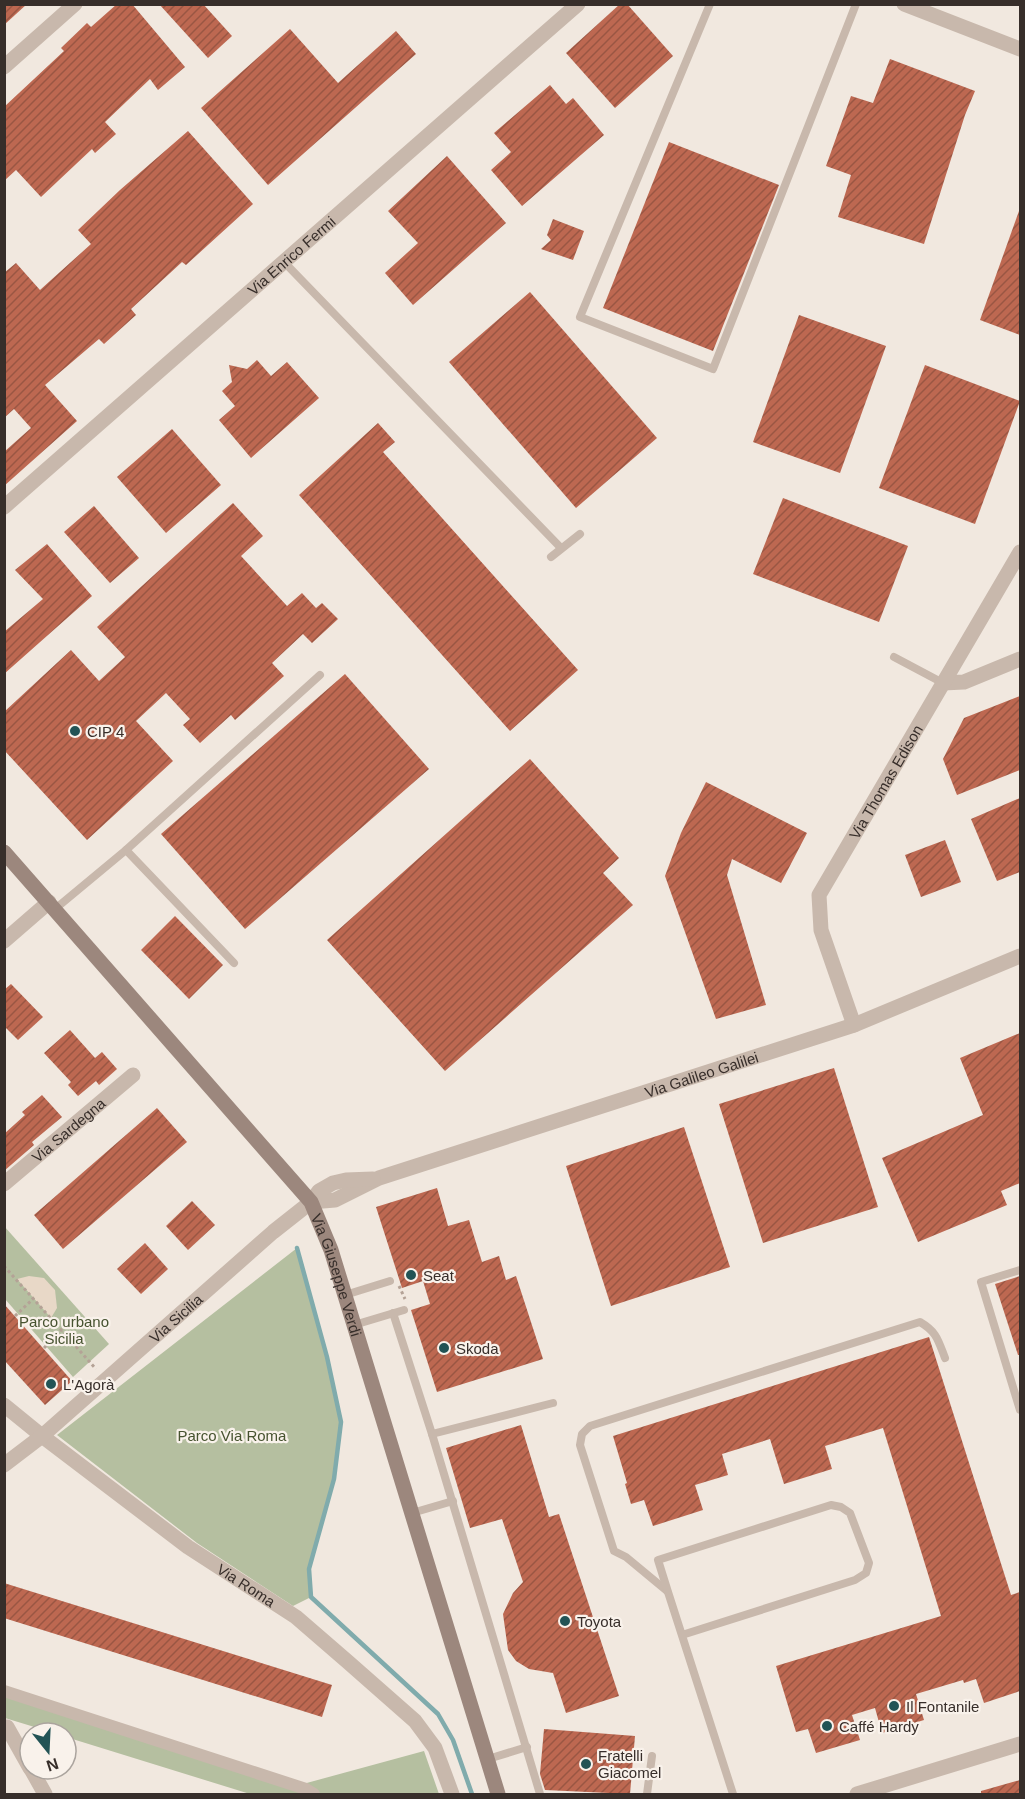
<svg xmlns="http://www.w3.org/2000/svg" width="1025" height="1799" font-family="Arial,sans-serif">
<defs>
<pattern id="building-hatch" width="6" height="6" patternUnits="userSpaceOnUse" patternTransform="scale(1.5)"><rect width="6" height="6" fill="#bd6851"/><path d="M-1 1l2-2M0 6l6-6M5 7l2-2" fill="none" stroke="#9a5643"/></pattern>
</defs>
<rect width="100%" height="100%" fill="#f1e8df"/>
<g fill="#b5bfa0">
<path d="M4 1226 109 1344 73 1377 5 1299Z"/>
<path d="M297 1248 327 1357 341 1422 334 1479 309 1569 311 1597 293 1606 197 1543 57 1435Z"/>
<path d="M4 1690 303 1784 424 1751 439 1794H250L66 1737V1733H54L5 1718Z"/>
</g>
<path fill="#e8d8c7" d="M29 1276 44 1278 55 1290 57 1308 51 1318 17 1279Z"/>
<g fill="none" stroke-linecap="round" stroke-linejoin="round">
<path stroke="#80abac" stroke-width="4.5" d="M297 1248 327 1357 341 1422 334 1479 309 1569 311 1597 438 1714 453 1740 472 1794"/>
</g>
<g fill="url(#building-hatch)">
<path d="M4 4H27L4 25Z"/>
<path d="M117 4H132L185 67 158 90 150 79 105 122 116 134 95 153 92 149 41 197 16 170 4 181V107L64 51 61 48 87 23 91 27Z"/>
<path d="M159 4H203L232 36 208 58Z"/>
<path d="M620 4H627L673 56 615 108 566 53Z"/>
<path d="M290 29 338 83 396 31 416 54 268 185 201 108Z"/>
<path d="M890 59 975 91 965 115 924 244 838 217 851 175 826 166 851 96 873 103Z"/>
<path d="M550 85 566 104 573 98 604 135 522 206 491 170 511 152 494 133Z"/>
<path d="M188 131 253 204 186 265 182 262 131 309 136 315 104 344 99 339 45 385 77 421 4 486V452L31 428 14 409 4 418V273L16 263 40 290 91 244 78 230 120 190Z"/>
<path d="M669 142 779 185 713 351 603 308Z"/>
<path d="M447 156 506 223 413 305 385 273 418 243 388 211Z"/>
<path d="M1019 211 1020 212V335L980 320Z"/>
<path d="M553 219 584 231 573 260 541 249 551 240 547 235Z"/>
<path d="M530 292 657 438 576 508 449 362Z"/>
<path d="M799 315 886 346 840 473 753 442Z"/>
<path d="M257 360 271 376 287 362 319 398 251 458 219 420 235 406 222 391 232 382 229 365 247 369Z"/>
<path d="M925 365 1020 401 975 524 879 488Z"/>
<path d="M378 423 395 442 383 452 578 670 510 731 299 495Z"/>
<path d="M172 429 221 485 166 533 117 477Z"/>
<path d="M783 498 908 546 879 622 753 574Z"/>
<path d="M233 503 263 536 241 556 287 606 302 593 316 608 322 603 338 619 312 643 303 634 272 663 284 676 235 720 231 715 200 743 183 725 190 719 166 693 136 721 173 761 87 840 4 750V712L71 650 99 681 125 657 97 627Z"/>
<path d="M94 506 139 558 110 583 64 532Z"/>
<path d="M47 544 92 596 4 674V632L43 599 15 570Z"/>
<path d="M345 674 429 769 245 929 161 834Z"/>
<path d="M1020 696V770L957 795 943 759 964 718Z"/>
<path d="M530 759 619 858 603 873 633 905 445 1071 327 940Z"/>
<path d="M706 782 807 833 781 883 732 859 727 875 766 1005 716 1019 665 876 681 833Z"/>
<path d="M1020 798V872L997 881 971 819Z"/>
<path d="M945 840 961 882 921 897 905 855Z"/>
<path d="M175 916 223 965 189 999 141 950Z"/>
<path d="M11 984 43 1017 18 1040 4 1026V990Z"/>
<path d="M70 1030 95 1058 102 1052 117 1069 99 1085 96 1081 78 1096 68 1085 71 1082 44 1053Z"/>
<path d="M1020 1033V1183L1001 1191 1007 1205 918 1242 882 1158 983 1115 960 1058Z"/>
<path d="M834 1068 878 1207 763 1243 719 1104Z"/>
<path d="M42 1095 62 1117 32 1142 34 1145 4 1171V1134L25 1115 22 1112Z"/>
<path d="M157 1108 187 1142 63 1249 34 1215Z"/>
<path d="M684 1127 730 1267 611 1306 566 1166Z"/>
<path d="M437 1188 448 1226 469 1220 482 1262 499 1256 506 1280 516 1276 543 1359 437 1392 411 1310 430 1304 423 1281 402 1288 376 1207Z"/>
<path d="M192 1201 215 1225 188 1250 166 1226Z"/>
<path d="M145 1243 168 1269 141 1294 117 1269Z"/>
<path d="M1020 1276V1355H1018L995 1284Z"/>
<path d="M4 1304 72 1381 45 1405 4 1360Z"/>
<path d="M929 1337 1011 1595 1020 1592V1691L984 1703 976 1679 964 1683 963 1680 916 1694 924 1720 882 1733 875 1708 852 1715 860 1740 816 1753 808 1729 796 1732 776 1666 941 1616 883 1428 825 1446 832 1469 784 1484 770 1439 722 1454 728 1475 695 1485 703 1510 653 1526 644 1500 631 1504 625 1484 627 1483 613 1436Z"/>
<path d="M521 1425 549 1517 559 1514 619 1696 566 1713 553 1673 529 1669 516 1661 508 1650 503 1614 513 1593 523 1582 502 1519 470 1528 446 1448Z"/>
<path d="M4 1583 332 1685 322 1717 4 1618Z"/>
<path d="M544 1729 635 1736 630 1794 545 1790 540 1774Z"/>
<path d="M1020 1780V1794H981V1791Z"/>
</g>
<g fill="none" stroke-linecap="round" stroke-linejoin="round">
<g stroke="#b4a296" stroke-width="3" stroke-dasharray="3 3" stroke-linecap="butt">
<path d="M4 1266 96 1369"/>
<path d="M399 1286 405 1299"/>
<path d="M15 1316 34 1298"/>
<path d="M44 1348 62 1331"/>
</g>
<g stroke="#c8b8ac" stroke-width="8">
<path d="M710 4 580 317 713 369 856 4"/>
<path d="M284 262 561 548"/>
<path d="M551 557 580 534"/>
<path d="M894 657 943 683"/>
<path d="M126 850 320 675"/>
<path d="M55 909 126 850 234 963"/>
<path d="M1020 1270 981 1282 1020 1410"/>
<path d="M345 1295 390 1281"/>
<path d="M393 1313 432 1434 540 1794"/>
<path d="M354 1325 404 1310"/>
<path d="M432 1434 553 1403"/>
<path d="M412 1513 453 1501"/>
<path d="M667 1591 626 1557 614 1551 580 1445 582 1434 590 1426 920 1322C937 1332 938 1340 945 1358"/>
<path d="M682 1635 855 1580 866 1573 869 1563 850 1513 841 1507 831 1505 658 1560 668 1592 733 1794"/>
<path d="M488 1759 527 1747"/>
<path d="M647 1794 652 1756"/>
</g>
<path stroke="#c8b8ac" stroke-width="12" d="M4 1691 306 1789 314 1794"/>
<g stroke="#c8b8ac" stroke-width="15">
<path d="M904 4 1020 49"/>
<path d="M4 67 75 4"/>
<path id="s1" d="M4 507 578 4"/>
<path d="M943 683 964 682 1020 659"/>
<path d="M4 941 49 902"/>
<path id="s2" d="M854 1025 821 930 819 895 1020 552"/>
<path id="s3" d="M4 1184 133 1075"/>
<path id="s4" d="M311 1202 335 1200 379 1178 854 1025 1020 956"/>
<path id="s5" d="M4 1405 42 1436 188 1547 296 1617 348 1662 415 1721 435 1748 452 1794"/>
<path id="s6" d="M4 1465 42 1436 273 1232 311 1202 319 1191 333 1183 346 1180 373 1179"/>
<path d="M7 1727 30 1768"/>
<path d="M31 1769 45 1794"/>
</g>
<path stroke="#c8b8ac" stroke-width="15" d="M857 1794 1020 1744"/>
<path stroke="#9c877d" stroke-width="15" id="s7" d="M4 852 311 1202 331 1250 498 1794"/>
</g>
<g fill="#225355" stroke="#f9f2eb" stroke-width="2">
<circle cx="75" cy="731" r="6"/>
<circle cx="411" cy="1275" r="6"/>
<circle cx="444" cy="1348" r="6"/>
<circle cx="51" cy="1384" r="6"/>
<circle cx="565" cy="1621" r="6"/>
<circle cx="894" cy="1706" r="6"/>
<circle cx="827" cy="1726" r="6"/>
<circle cx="586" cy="1764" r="6"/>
</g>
<g text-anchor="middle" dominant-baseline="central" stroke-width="4.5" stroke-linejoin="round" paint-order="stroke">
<g font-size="15" fill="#372e2a" stroke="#f9f2eb">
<text stroke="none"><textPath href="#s1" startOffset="382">Via Enrico Fermi</textPath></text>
<text stroke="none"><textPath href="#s2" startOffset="267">Via Thomas Edison</textPath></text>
<text stroke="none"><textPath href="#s4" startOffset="412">Via Galileo Galilei</textPath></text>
<text stroke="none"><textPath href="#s3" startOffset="84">Via Sardegna</textPath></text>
<text stroke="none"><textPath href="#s7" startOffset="543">Via Giuseppe Verdi</textPath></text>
<text stroke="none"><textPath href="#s6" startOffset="226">Via Sicilia</textPath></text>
<text stroke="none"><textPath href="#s5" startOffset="302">Via Roma</textPath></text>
</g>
<g font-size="15" fill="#372e2a" stroke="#f9f2eb" text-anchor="start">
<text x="87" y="731">CIP 4</text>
<text x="423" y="1275">Seat</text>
<text x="456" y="1348">Skoda</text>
<text x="63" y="1384">L'Agorà</text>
<text x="577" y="1621">Toyota</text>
<text x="906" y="1706">Il Fontanile</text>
<text x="839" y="1726">Caffé Hardy</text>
<text x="598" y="1755">Fratelli<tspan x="598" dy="17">Giacomel</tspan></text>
</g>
<g font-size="15" fill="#475330" stroke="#f9f2eb">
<text x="64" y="1321">Parco urbano<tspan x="64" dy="17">Sicilia</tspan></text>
<text x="232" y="1435">Parco Via Roma</text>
</g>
</g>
<rect width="1025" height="1799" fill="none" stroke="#372e2a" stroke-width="12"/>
<g transform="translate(48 1751) rotate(162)"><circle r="28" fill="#f9f2eb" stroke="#aba49e" stroke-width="1.5"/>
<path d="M0-4.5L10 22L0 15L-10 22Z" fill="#225355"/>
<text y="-9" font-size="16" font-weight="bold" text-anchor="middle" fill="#372e2a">N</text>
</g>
</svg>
